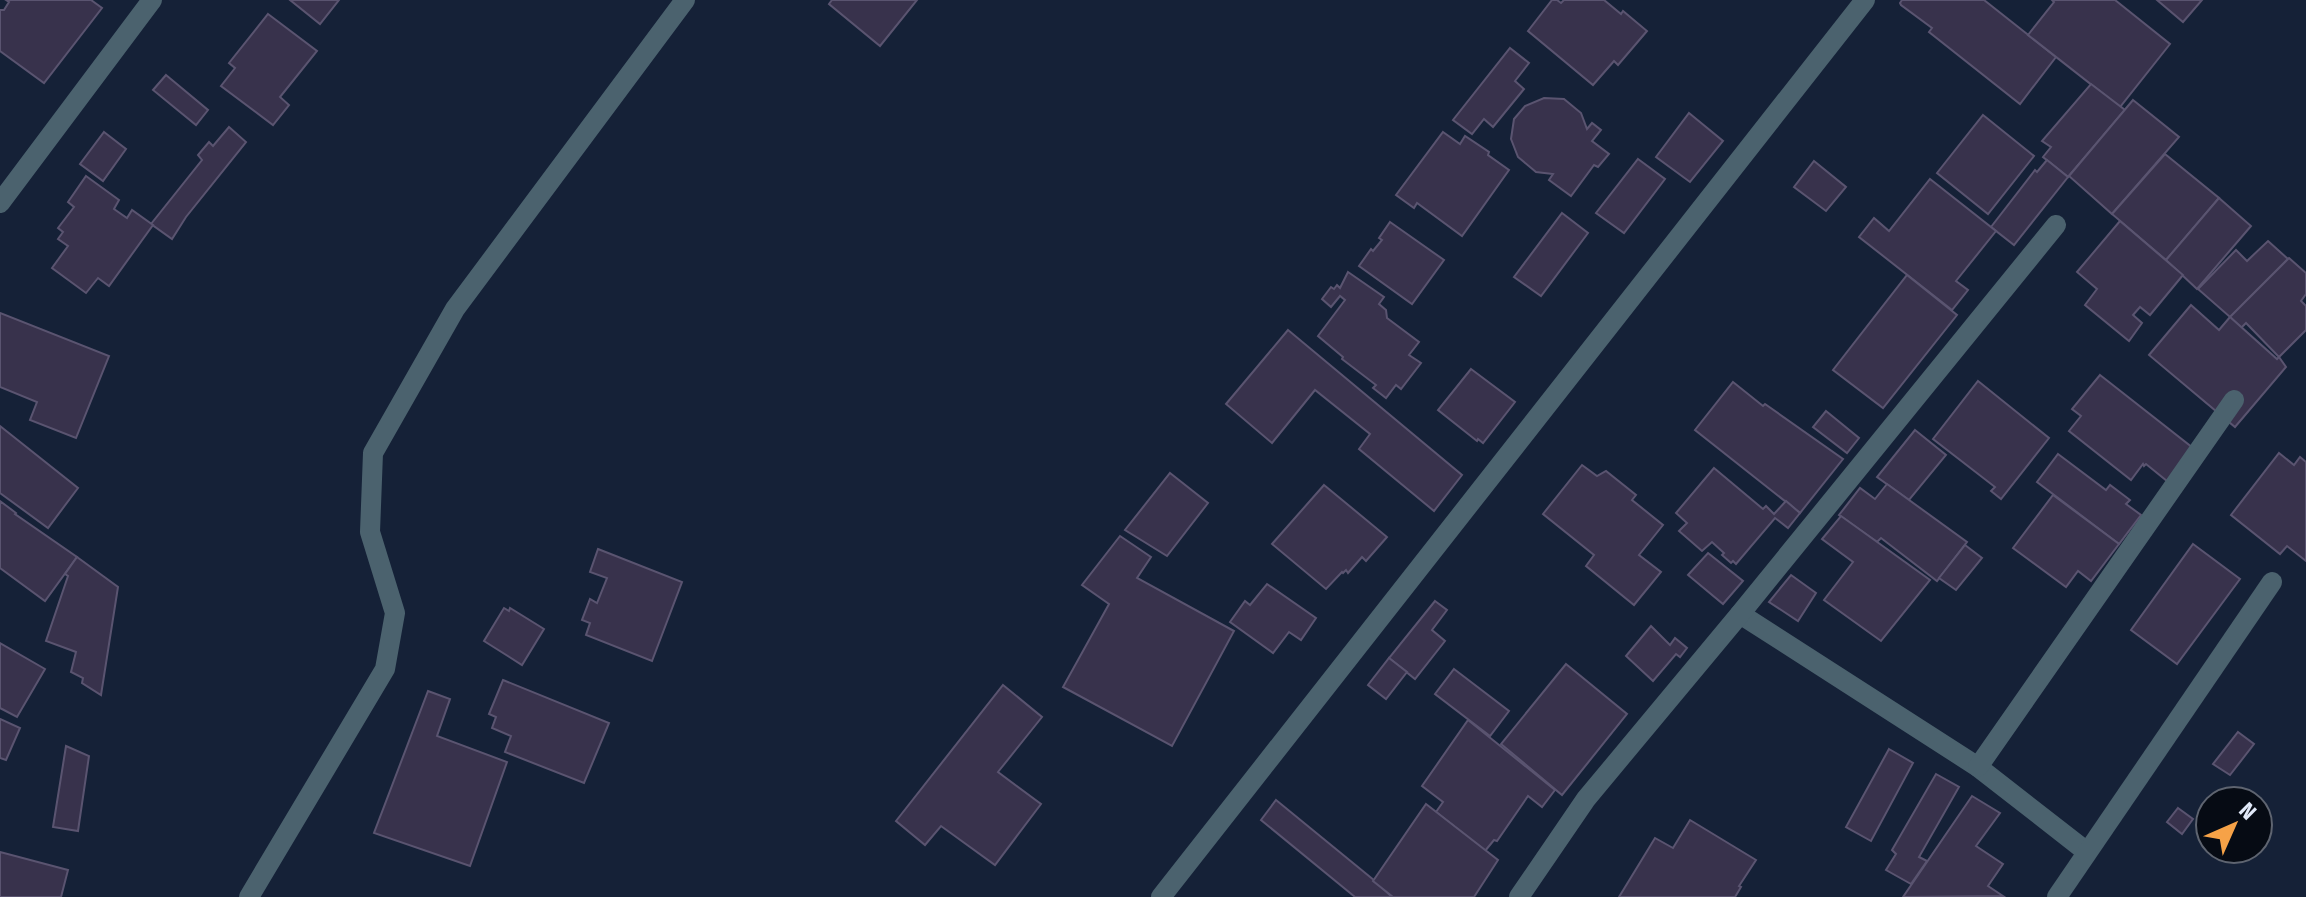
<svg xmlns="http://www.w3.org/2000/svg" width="2306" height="897" font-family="'Fira Sans Condensed',sans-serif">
<rect width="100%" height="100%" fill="#152137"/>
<g fill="#38324c" stroke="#5a5470" stroke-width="2">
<path d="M6 0H91L102 8 44 83 0 51V10H4L9 2Z"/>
<path d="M290 0H339L320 24Z"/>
<path d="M832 0H917L880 46 829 4Z"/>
<path d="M1552 0H1557L1561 3 1564 0H1604L1621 14 1623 11 1647 31 1618 65 1614 61 1593 85 1528 31Z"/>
<path d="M1902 0H1984L2056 57 2020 104 1929 32 1932 28 1901 5 1900 3Z"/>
<path d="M2052 0H2115L2170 44 2120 107 2028 35 2054 2Z"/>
<path d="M2157 0H2202L2183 22Z"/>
<path d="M268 14 317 51 280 97 289 105 273 125 221 86 235 68 229 63Z"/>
<path d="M1510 48 1529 63 1515 81 1524 89 1493 127 1484 119 1472 134 1453 120Z"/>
<path d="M166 75 208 110 196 125 153 90Z"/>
<path d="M2091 84 2125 110 2068 177 2043 157 2051 147 2042 141Z"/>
<path d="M1544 98 1564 99 1581 113 1587 129 1592 123 1601 130 1592 141 1609 154 1598 167 1594 165 1571 196 1549 180 1553 174 1536 172 1518 157 1511 139 1514 119 1525 106Z"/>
<path d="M2133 100 2179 137 2112 214 2069 176Z"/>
<path d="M1689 113 1723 141 1690 182 1656 157Z"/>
<path d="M1983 115 2034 156 1988 214 1937 173Z"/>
<path d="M229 127 246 142 186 217 172 239 151 224 202 160 198 155 209 142 213 146Z"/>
<path d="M104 132 126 149 103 181 80 164Z"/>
<path d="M1443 132 1460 144 1465 136 1489 152 1488 155 1509 170 1462 236 1417 203 1414 208 1396 195Z"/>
<path d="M2165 154 2219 198 2166 260 2112 214Z"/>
<path d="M1638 159 1665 179 1624 233 1596 213Z"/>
<path d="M2047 160 2068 177 2014 245 1991 227 2035 170 2037 172Z"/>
<path d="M1814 161 1846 187 1826 211 1794 187Z"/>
<path d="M86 176 119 200 114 209 127 218 132 210 153 225 109 286 98 278 86 293 52 268 68 246 58 239 63 232 58 228 74 207 68 202Z"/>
<path d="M1930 179 1996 231 1956 281 1968 290 1952 310 1859 237 1874 218 1889 231Z"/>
<path d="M2219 198 2251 226 2197 289 2166 260Z"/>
<path d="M1562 213 1588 233 1541 296 1514 277Z"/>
<path d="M2120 221 2183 275 2150 315 2140 307 2133 315 2142 323 2129 341 2085 305 2097 289 2077 272Z"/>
<path d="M1390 222 1444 260 1412 304 1359 266 1371 249 1373 251 1382 240 1379 238Z"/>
<path d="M2268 241 2288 259 2230 317 2198 289 2236 250 2247 261Z"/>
<path d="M2289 258 2306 273V294L2301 301 2306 306V330L2279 357 2246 323 2241 328 2230 317Z"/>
<path d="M1348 272 1384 297 1379 304 1386 310 1387 318 1419 342 1409 355 1421 363 1401 389 1396 385 1386 398 1373 388 1376 385 1342 359 1343 357 1318 336 1345 300 1340 296 1331 307 1322 299 1331 287 1334 289 1337 285 1340 288Z"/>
<path d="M1907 275 1957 315 1883 408 1833 370Z"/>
<path d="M2191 305 2219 330 2230 317 2277 359 2279 357 2286 367 2235 427 2149 355Z"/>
<path d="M0 313 109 356 76 438 30 420 37 402 0 387Z"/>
<path d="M1288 330 1462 475 1434 511 1359 449 1370 434 1315 390 1272 443 1226 404Z"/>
<path d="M1471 369 1515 402 1483 443 1478 439 1477 441 1438 410Z"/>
<path d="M2100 375 2193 448 2167 481 2146 464 2144 466 2143 464 2131 480 2069 431 2081 416 2072 409Z"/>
<path d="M1978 381 2049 438 2001 499 1991 491 1995 487 1933 439Z"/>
<path d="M1733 382 1763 406 1765 404 1843 459 1800 513 1695 430Z"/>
<path d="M1826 411 1859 438 1847 453 1813 427Z"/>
<path d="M0 426 78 488 48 528 0 493Z"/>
<path d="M1915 430 1946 455 1909 500 1877 477Z"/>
<path d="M2279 453 2294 465 2300 457 2306 462V561L2287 546 2280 554 2231 515Z"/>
<path d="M2058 454 2106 490 2110 485 2130 500 2126 504 2141 515 2119 544 2037 482Z"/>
<path d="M1582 465 1597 476 1606 471 1636 495 1632 500 1663 525 1639 555 1661 572 1634 605 1586 566 1594 555 1543 514Z"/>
<path d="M1714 468 1763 509 1766 506 1774 514 1786 501 1800 513 1788 528 1775 518 1736 564 1733 561 1731 563 1722 555 1724 553 1712 542 1702 551 1679 531 1687 523 1676 513Z"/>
<path d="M1170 473 1208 503 1167 556 1125 530Z"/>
<path d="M1887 484 1967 542 1937 581 1881 538 1877 542 1839 515 1860 488 1875 499Z"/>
<path d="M1324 485 1387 537 1366 561 1362 557 1348 573 1346 570 1343 573 1342 572 1326 589 1272 544Z"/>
<path d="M2053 495 2119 544 2091 581 2078 571 2066 587 2013 548Z"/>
<path d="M0 501 16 513 15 514 77 557 45 601 0 568Z"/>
<path d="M1841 516 1930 580 1881 641 1824 600 1853 562 1822 539Z"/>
<path d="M1120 536 1151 557 1137 578 1234 631 1172 746 1063 687 1109 604 1082 585Z"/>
<path d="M2193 544 2240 579 2177 664 2131 630Z"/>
<path d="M1965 545 1982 558 1956 590 1939 578Z"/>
<path d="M598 549 682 582 652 661 586 635 590 623 582 620 590 599 597 603 607 578 590 572Z"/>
<path d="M1708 553 1743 581 1723 604 1688 575Z"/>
<path d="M77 557 118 587 101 695 82 683 83 678 71 672 76 652 46 641 68 576 65 574Z"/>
<path d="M1791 575 1816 593 1798 621 1769 602Z"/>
<path d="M1267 584 1316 618 1301 640 1289 632 1273 653 1230 622 1245 601 1250 605Z"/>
<path d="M1435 601 1447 610 1432 630 1445 641 1415 679 1389 658Z"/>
<path d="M504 608 509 611 510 608 544 629 522 665 484 641Z"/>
<path d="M1651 626 1670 645 1675 638 1687 648 1680 657 1676 654 1653 681 1626 656Z"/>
<path d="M0 643 45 669 17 717 0 708Z"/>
<path d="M1389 658 1407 672 1386 699 1368 685Z"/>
<path d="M1566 664 1627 714 1562 795 1501 744Z"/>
<path d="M1454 669 1509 711 1490 736 1435 694Z"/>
<path d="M503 680 609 723 584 783 505 752 511 736 492 728 496 717 489 714Z"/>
<path d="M1003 685 1042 717 998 772 1041 804 995 865 941 826 925 845 896 821Z"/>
<path d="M428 691 450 699 437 736 507 762 470 866 374 833Z"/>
<path d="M0 719 20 728 6 760 0 758Z"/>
<path d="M1468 720 1555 790 1542 807 1528 796 1497 841 1494 840 1485 851 1436 812 1443 802 1422 786Z"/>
<path d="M2238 732 2254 744 2230 775 2213 764Z"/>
<path d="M66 746 89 756 78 831 53 827Z"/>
<path d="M1889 749 1913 763 1871 841 1846 827Z"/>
<path d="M1936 774 1959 787 1919 857 1927 861 1911 884 1886 870 1896 854 1892 850Z"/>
<path d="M1972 796 2000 813 1976 846 2003 864 1988 886 2003 896 1903 897Z"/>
<path d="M1276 800 1375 881 1392 897H1355L1261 820Z"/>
<path d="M1426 804 1498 860 1474 897H1393L1373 881Z"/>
<path d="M2178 808 2193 819 2182 834 2167 822Z"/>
<path d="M1690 820 1756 860 1739 886 1741 887 1735 897H1619L1655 838 1673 848Z"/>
<path d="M0 852 68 870 61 897H0Z"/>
</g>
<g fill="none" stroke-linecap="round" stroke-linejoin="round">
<g stroke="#4b626e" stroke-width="20">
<path d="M0 203 152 0"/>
<path d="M1740 614 1978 767 2087 852"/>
<path d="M1978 767 2234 400"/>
<path d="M249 897 385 669 395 613 370 532 373 453 455 309 685 0"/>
<path d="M1161 897 1865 0"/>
<path d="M1519 897 1586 799 1740 614 2056 225"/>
<path d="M2057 897 2272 582"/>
</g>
</g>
<g transform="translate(2234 825) rotate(45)"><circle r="38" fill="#060b14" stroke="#5e6470" stroke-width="2"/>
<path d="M0-6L14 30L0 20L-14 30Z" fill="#f6a247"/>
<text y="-12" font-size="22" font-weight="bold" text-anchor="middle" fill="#e1e9f9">N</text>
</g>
</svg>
